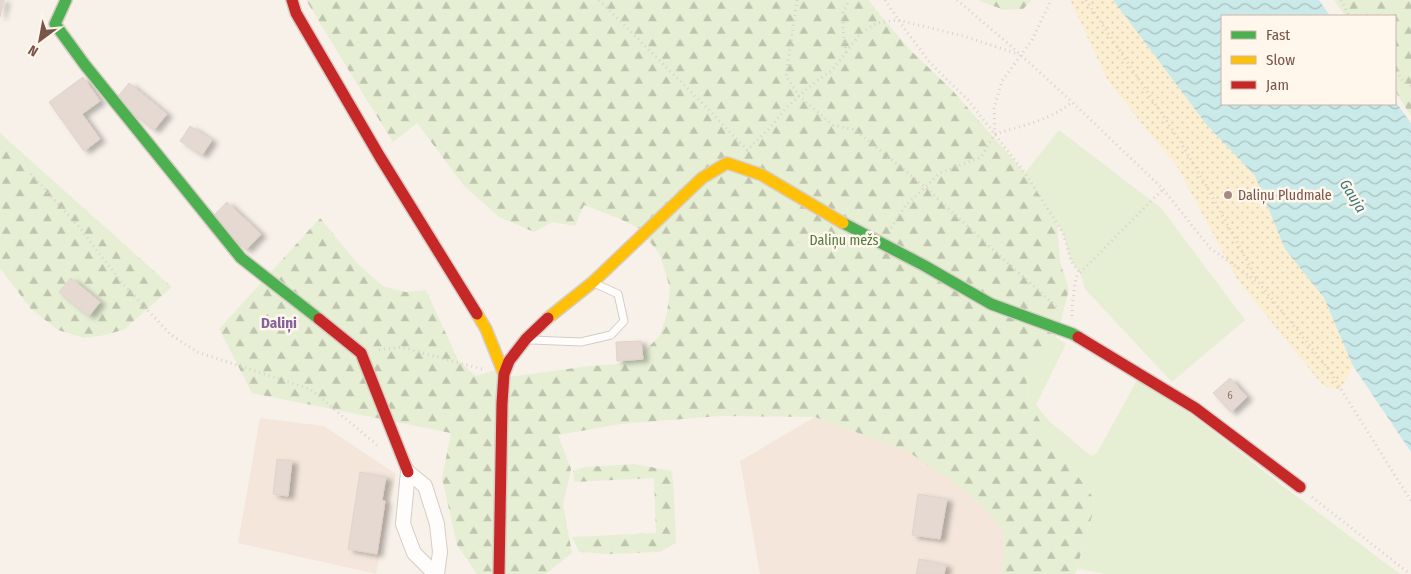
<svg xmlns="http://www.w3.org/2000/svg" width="1411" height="574" font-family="'Fira Sans Condensed',sans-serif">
<defs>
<pattern id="forest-firs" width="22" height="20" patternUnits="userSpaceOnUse" patternTransform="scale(1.25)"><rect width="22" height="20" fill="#e6efd4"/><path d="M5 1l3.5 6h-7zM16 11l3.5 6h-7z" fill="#bfc4ae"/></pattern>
<pattern id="sand-dots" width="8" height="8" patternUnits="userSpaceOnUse" patternTransform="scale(1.25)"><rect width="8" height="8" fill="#fceed1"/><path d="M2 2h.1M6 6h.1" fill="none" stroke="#dcceb5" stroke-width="1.8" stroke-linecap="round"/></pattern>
<pattern id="water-waves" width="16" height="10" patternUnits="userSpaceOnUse" patternTransform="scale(1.25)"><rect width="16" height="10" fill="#cae9e9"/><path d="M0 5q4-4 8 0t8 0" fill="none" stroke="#a9c0bf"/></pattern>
<filter id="shadow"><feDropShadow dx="5.5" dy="3" stdDeviation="2.5" flood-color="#0004"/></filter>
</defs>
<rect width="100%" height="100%" fill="#f8f1ea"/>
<g fill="#f4e6da">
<path d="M815 417 907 451 954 482 983 507 1004 531 1002 574H760L740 461Z"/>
<path d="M260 418 324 426 396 474 376 574 238 543Z"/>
</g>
<g fill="#e6efd4">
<path d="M1059 130 1161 208 1245 320 1172 382 1085 289 1080 273 1071 261 1063 233 1025 173Z"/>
<path d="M1055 337 1066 344 1036 405 1048 420 1091 456 1097 453 1137 380 1195 417 1279 483 1400 574H1105L1079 569 1077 568 1094 509 1092 496 1048 435 1029 402 1026 376 1039 360 1051 349Z"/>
</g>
<g fill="url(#forest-firs)">
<path d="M306 0H868L909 49 952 90 1025 173 1057 222 1060 262 1069 289 1060 324 1051 349 1039 360 1026 376 1029 402 1048 435 1092 496 1094 509 1075 574H1002L1004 531 983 507 954 482 907 451 815 417 720 416 621 424 558 435 571 469 563 505 572 553 546 574H477L457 545 442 478 451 433 252 393 219 329 320 218 359 265 383 286 405 292 426 290 458 360 476 376 507 367 508 377 590 366 618 364 646 350 660 335 667 313 670 288 660 255 640 229 620 219 584 205 575 226 552 222 534 232 499 217 464 186 417 123 393 142 363 94Z"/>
<path d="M978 0H1032L1023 9 1004 10Z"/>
<path d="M1334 0H1411V116L1395 91V16H1345Z"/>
<path d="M0 133 172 287 125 329 106 335 84 338 58 330 31 309 0 268Z"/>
<path d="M634 464 672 471 674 494 676 543 660 552 608 554 579 552 572 537 656 533 654 478 574 482 573 471 585 467Z"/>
</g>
<path fill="url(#sand-dots)" d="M1070 0H1113L1206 124 1255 176 1285 249 1324 298 1353 366 1340 390 1323 386 1237 279 1177 166 1149 133 1107 79Z"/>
<path fill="url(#water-waves)" d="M1113 0H1319L1330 16H1222V104H1395V101L1411 123V452L1353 366 1324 298 1285 249 1255 176 1206 124Z"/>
<g fill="#e5d9d1" stroke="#e1d3cc" filter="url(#shadow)">
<path d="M0 0H4L0 17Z"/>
<path d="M83 77 100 101 82 114 100 139 84 151 49 102Z"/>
<path d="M129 83 167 114 154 130 115 100Z"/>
<path d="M190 126 212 140 202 155 180 141Z"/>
<path d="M227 202 261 234 246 250 211 218Z"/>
<path d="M71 278 100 302 89 316 59 292Z"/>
<path d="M641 341 643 359 617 361 616 342Z"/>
<path d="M1230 378 1247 397 1231 412 1213 393Z"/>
<path d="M277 459 292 461 288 496 273 494Z"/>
<path d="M360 472 386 477 382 500 385 501 377 554 348 549Z"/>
<path d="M918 494 947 499 940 539 912 535Z"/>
<path d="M919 559 946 565 944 574H916Z"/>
</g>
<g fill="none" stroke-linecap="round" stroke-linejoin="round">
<g stroke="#d6ccc6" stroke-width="9">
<path id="lane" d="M531 340 581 342 611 335 624 321 618 294 594 283"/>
</g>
<g stroke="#d6ccc6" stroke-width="16">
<path id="street" d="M435 574 414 553 403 524 408 472 425 486 437 524 440 552 437 574"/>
</g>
<g stroke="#d8cdc6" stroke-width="14">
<g id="fast">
<path d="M66 0 55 24 85 65 241 258 319 319"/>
<path d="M843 223 925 266 991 304 1073 334 1078 337"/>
</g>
</g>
<g stroke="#d8cdc6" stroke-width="14">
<g id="slow">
<path d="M477 314 486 329 504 374"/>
<path d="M548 318 593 282 702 178 727 163 762 175 843 223"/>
</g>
</g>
<g stroke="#d8cdc6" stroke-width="14">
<g id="jam">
<path d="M292 0 296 13 380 157 477 314"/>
<path d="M319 319 361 353 408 472"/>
<path d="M1078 337 1195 408 1300 487"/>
<path d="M499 574 502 403 504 374 509 361 526 339 548 318"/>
</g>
</g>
<g stroke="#dad0cd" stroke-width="3" stroke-dasharray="1 4" stroke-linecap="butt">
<path d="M599 0 712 113 747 150 769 129 786 108 809 87 832 70 846 53 843 30V12L849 0"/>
<path d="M797 0 786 76 799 96 833 125 855 130 925 187 979 237 1059 309"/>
<path d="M885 0 904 28 931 64 968 100 1025 173 1063 233 1071 261 1080 273"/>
<path d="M957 0 1011 46 1072 102 1163 189 1210 248 1259 283 1327 367 1411 501"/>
<path d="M1086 0 1180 141 1207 187 1258 281"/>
<path d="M1341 0 1349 16"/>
<path d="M846 52 861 33 877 23 898 20 963 36 1018 54"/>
<path d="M1395 67 1397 68 1400 78 1411 86"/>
<path d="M995 134C1021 126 1051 120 1072 102"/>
<path d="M31 174 79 227 122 283 170 334 197 352 310 389 377 445"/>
<path d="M891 228 905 206 940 173 981 157 995 134 994 108 1002 81 1032 40 1051 0"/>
<path d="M1072 316V307L1076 277 1163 189"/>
<path d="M379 350 401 347 482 369"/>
<path d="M1312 497 1410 574"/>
</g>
<use href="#lane" stroke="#fefdfc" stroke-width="7"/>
<use href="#street" stroke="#fefdfc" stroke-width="14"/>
<use href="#fast" stroke="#4caf50" stroke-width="11"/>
<use href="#slow" stroke="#ffc107" stroke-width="11"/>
<use href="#jam" stroke="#c62828" stroke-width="11"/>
</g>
<circle fill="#a58c81" stroke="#fff6ec" stroke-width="2" cx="1228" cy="195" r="5"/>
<g text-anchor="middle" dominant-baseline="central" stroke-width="5" stroke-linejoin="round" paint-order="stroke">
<g font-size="11" fill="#95786c">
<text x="1230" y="395">6</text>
</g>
<g font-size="14" fill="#785548" stroke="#fff6ec" text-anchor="start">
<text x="1238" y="195">Daliņu Pludmale</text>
</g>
<g font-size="14" fill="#53793c" stroke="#fff6ec">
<text x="844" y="240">Daliņu mežs</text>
</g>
<g font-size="15" font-style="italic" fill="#3a797e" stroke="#fff6ec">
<text transform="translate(1353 196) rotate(58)">Gauja</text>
</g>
<g font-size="15" font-weight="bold" fill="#84639c" stroke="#fff6ec">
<text x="279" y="323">Daliņi</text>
</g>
</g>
<rect x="1221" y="15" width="175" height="90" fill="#fff6ec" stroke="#c9b6aa"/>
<rect x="1231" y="31" width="25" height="8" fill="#4caf50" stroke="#c9b6aa"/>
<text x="1266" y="40" font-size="15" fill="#785548">Fast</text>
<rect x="1231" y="56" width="25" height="8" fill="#ffc107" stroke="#c9b6aa"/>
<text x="1266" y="65" font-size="15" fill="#785548">Slow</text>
<rect x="1231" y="81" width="25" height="8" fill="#c62828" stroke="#c9b6aa"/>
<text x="1266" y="90" font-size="15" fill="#785548">Jam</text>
<g transform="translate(40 40) rotate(212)" stroke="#fff6ec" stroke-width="4" paint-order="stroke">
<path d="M0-4L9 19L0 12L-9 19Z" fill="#785548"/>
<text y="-8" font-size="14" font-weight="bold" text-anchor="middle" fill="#785548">N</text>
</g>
</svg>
